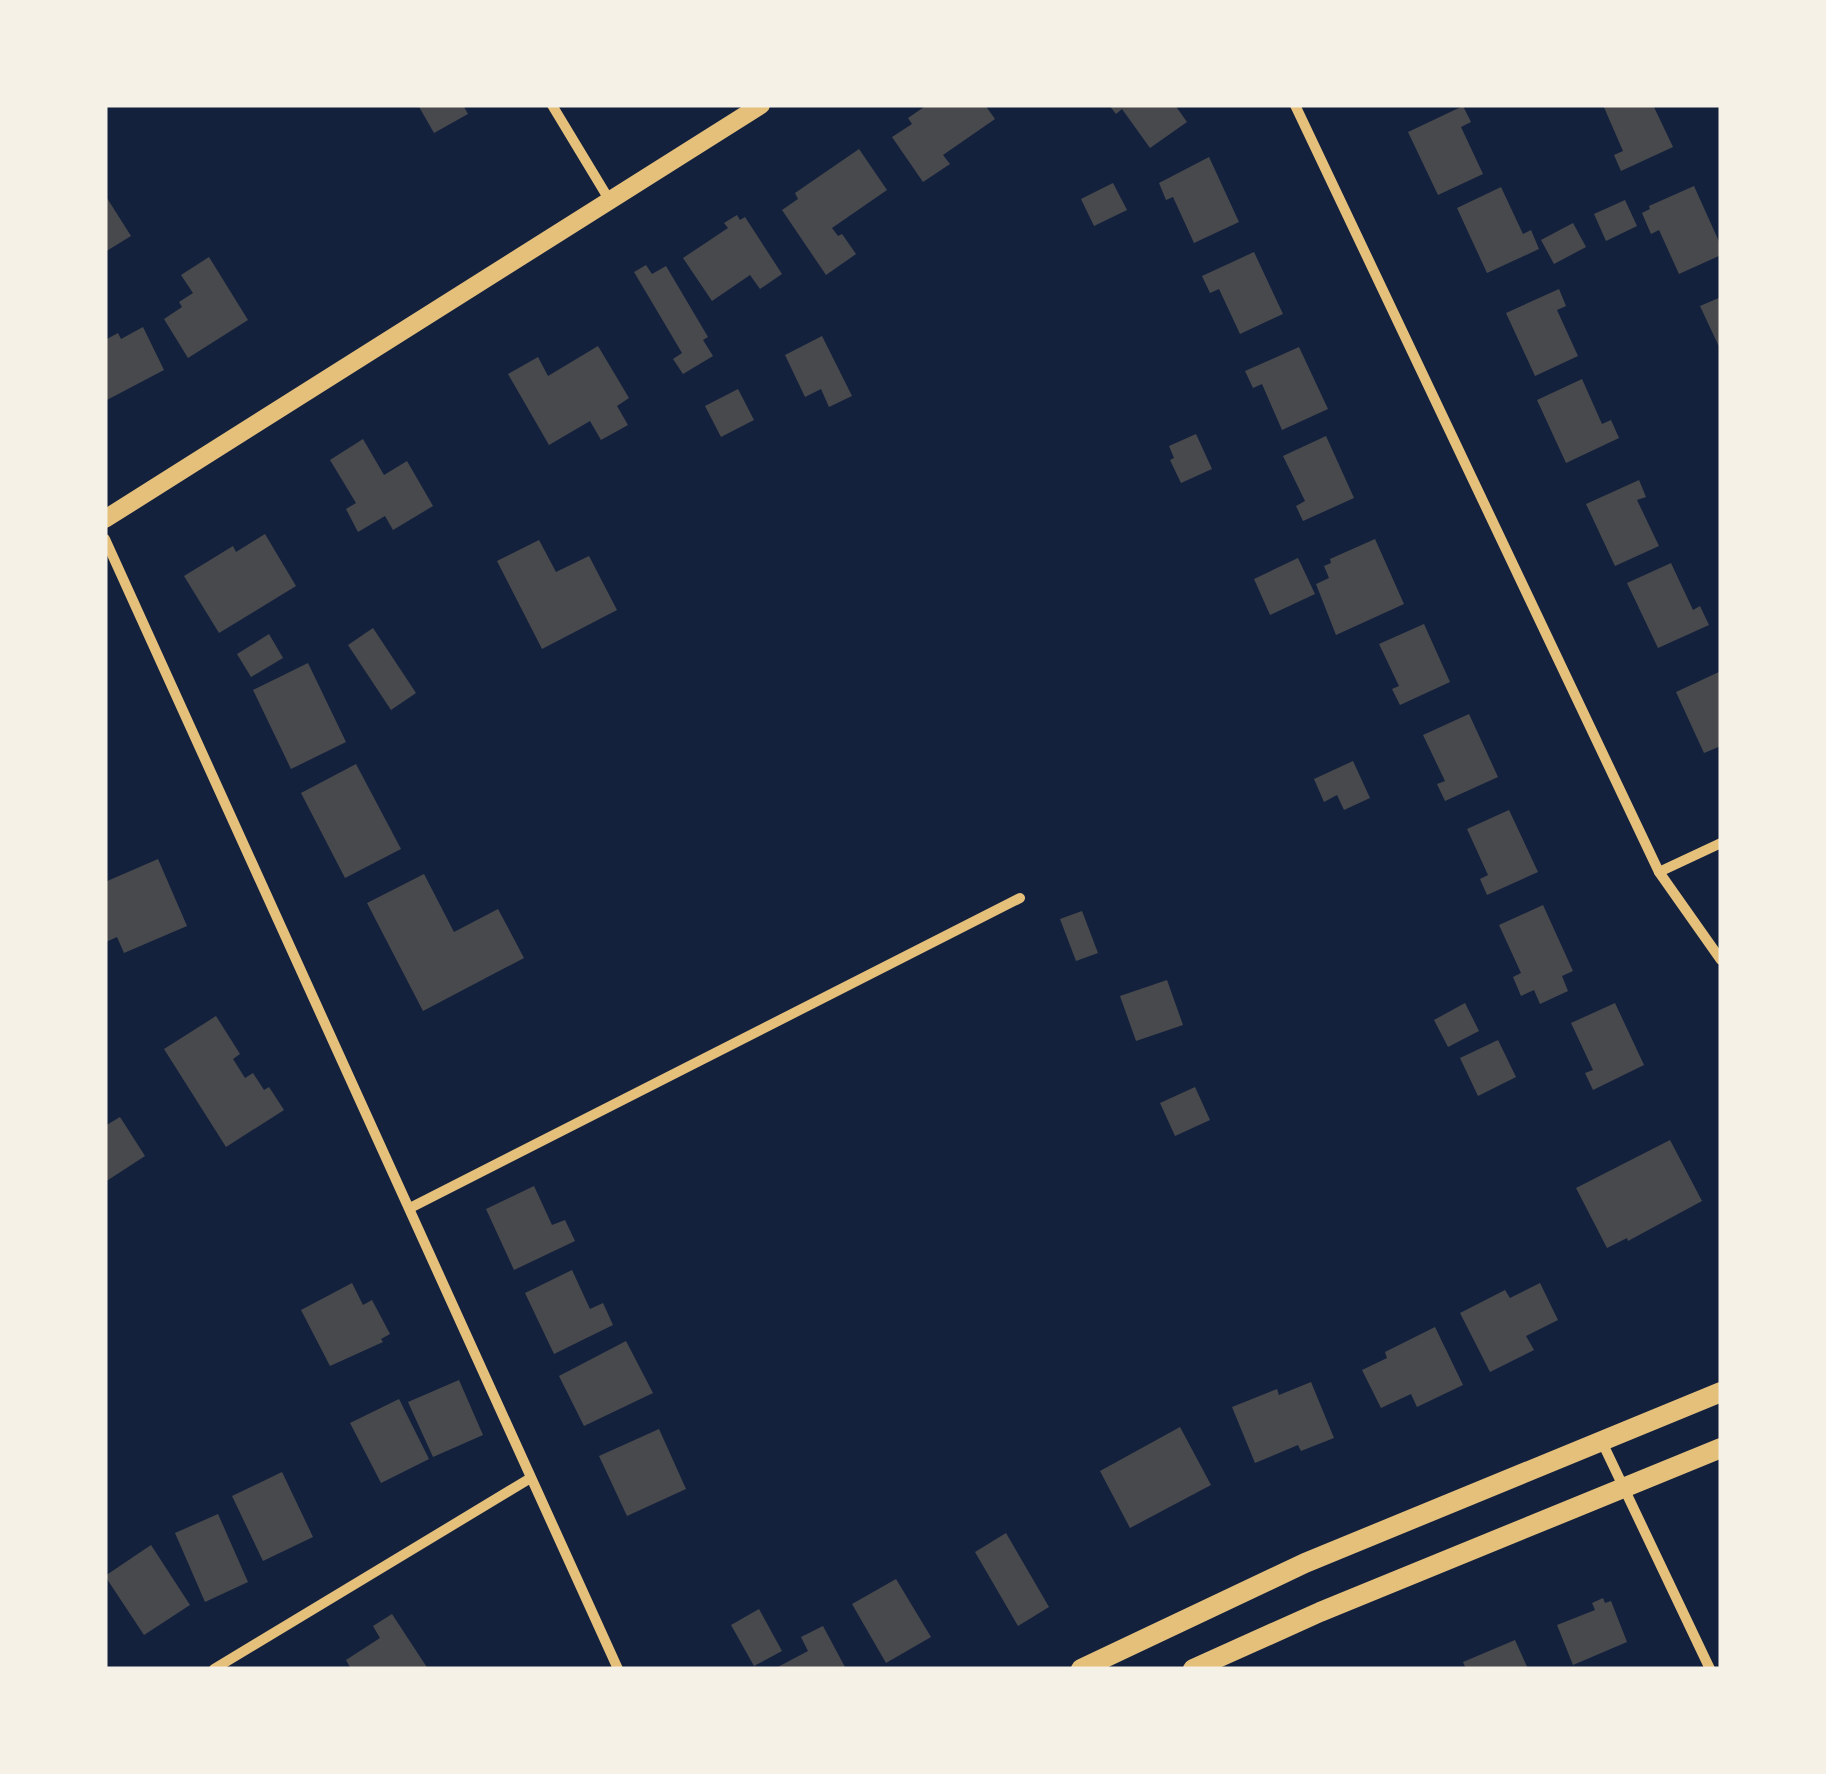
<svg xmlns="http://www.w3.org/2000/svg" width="1826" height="1774" font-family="Inter,sans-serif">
<rect width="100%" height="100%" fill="#14213d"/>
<g fill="#48494c">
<path d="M418 105H463L468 114 434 133Z"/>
<path d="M927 105H985L995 119 943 155 950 164 923 182 892 137 912 124 908 118Z"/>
<path d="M1109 105H1175L1187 122 1150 148 1122 109 1116 114Z"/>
<path d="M1603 105H1653L1673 147 1621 171 1614 155 1623 151Z"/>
<path d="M1463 106 1471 122 1461 127 1483 174 1438 195 1408 132Z"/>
<path d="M859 149 887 190 832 228 838 236 842 234 856 254 826 275 782 210 798 199 795 193Z"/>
<path d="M1209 157 1239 222 1194 243 1173 197 1166 200 1159 183Z"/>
<path d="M1113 183 1127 210 1094 226 1081 199Z"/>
<path d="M1694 186 1721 246V255L1679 274 1659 230 1651 234 1642 213 1650 209 1649 206Z"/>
<path d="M1501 187 1523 234 1531 230 1539 249 1487 273 1457 208Z"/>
<path d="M105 195 131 236 105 252Z"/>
<path d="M1625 200 1637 226 1606 241 1594 214Z"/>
<path d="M737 215 740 220 745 217 782 274 760 289 750 275 712 301 683 258 728 228 724 223Z"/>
<path d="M1573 223 1586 247 1554 264 1541 240Z"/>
<path d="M1254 252 1283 314 1240 334 1219 289 1210 293 1202 276Z"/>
<path d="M209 257 248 320 188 358 164 319 182 307 179 302 193 293 181 275Z"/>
<path d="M646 265 652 274 666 266 708 337 703 340 713 356 683 374 673 359 682 353 634 272Z"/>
<path d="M1559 289 1566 306 1557 310 1578 356 1535 376 1506 313Z"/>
<path d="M1721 297V351L1700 306Z"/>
<path d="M143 327 164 370 105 401V340L118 333 121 339Z"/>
<path d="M822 336 852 396 829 407 821 389 805 397 785 355Z"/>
<path d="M598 346 629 398 617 406 628 425 601 440 590 421 549 445 508 374 538 357 548 376Z"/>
<path d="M1299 347 1328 409 1282 430 1262 384 1253 388 1245 371Z"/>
<path d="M1582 379 1602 424 1611 420 1619 438 1566 463 1537 400Z"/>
<path d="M738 389 754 420 721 437 705 406Z"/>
<path d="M1196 434 1212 469 1181 483 1170 460 1174 458 1169 446Z"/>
<path d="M1326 436 1354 498 1303 521 1296 506 1305 501 1283 456Z"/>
<path d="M363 439 384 475 407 461 433 506 393 530 385 516 358 532 346 509 356 503 330 460Z"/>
<path d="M1639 480 1646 497 1637 500 1659 546 1615 566 1586 504Z"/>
<path d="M265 534 296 586 219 633 184 576 233 546 236 552Z"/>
<path d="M1375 539 1404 604 1336 635 1316 584 1329 578 1324 566 1331 563 1330 559Z"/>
<path d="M539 540 556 572 589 556 617 610 542 649 497 561Z"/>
<path d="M1298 558 1315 594 1270 615 1254 579Z"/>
<path d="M1671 563 1693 610 1700 606 1709 625 1658 648 1627 583Z"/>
<path d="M1424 624 1450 682 1400 705 1392 689 1399 686 1379 644Z"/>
<path d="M373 628 416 693 391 710 348 645Z"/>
<path d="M269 634 283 658 251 677 237 654Z"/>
<path d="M308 663 346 742 291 769 253 690Z"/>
<path d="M1721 671V746L1704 753 1676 692Z"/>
<path d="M1469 714 1498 777 1445 801 1437 784 1445 781 1423 735Z"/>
<path d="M1353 761 1370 798 1344 810 1337 795 1324 802 1314 779Z"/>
<path d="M356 764 401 849 345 878 301 793Z"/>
<path d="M1509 810 1538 872 1487 895 1480 879 1488 875 1467 829Z"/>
<path d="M158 859 187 926 124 953 117 937 106 942 105 939V882Z"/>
<path d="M424 874 454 932 498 909 524 958 423 1011 367 903Z"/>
<path d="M1543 905 1573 971 1562 976 1568 991 1540 1004 1534 990 1521 996 1513 977 1521 973 1499 925Z"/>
<path d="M1082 911 1098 953 1076 961 1060 919Z"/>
<path d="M1167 980 1183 1025 1136 1041 1120 996Z"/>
<path d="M1465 1003 1479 1031 1448 1047 1434 1020Z"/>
<path d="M1615 1003 1644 1065 1593 1090 1585 1073 1593 1070 1571 1023Z"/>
<path d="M216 1016 240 1054 233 1059 245 1078 253 1073 264 1090 269 1087 284 1110 226 1147 164 1049Z"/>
<path d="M1498 1040 1516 1077 1478 1096 1460 1058Z"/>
<path d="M1195 1087 1210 1120 1175 1136 1160 1103Z"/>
<path d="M120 1117 145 1156 105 1182V1126Z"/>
<path d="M1670 1140 1702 1201 1628 1241 1627 1238 1607 1248 1576 1188Z"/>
<path d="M534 1186 552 1225 565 1220 575 1241 514 1270 486 1209Z"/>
<path d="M572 1270 590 1309 603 1303 613 1325 554 1354 525 1293Z"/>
<path d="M352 1283 363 1305 372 1300 390 1334 381 1339 383 1342 330 1366 301 1310Z"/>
<path d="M1540 1283 1558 1320 1526 1336 1534 1350 1490 1372 1460 1313 1505 1290 1510 1298Z"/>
<path d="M1435 1327 1463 1385 1417 1407 1411 1394 1381 1408 1362 1370 1387 1358 1385 1352Z"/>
<path d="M626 1341 653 1393 584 1426 559 1376Z"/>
<path d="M459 1380 483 1435 433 1457 408 1402Z"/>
<path d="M1311 1382 1334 1438 1301 1451 1298 1445 1255 1463 1232 1407 1277 1389 1279 1395Z"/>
<path d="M399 1399 429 1459 381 1483 350 1423Z"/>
<path d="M1180 1427 1211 1485 1130 1528 1100 1471Z"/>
<path d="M659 1429 686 1489 627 1516 599 1456Z"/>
<path d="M282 1472 313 1537 263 1561 232 1496Z"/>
<path d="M218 1514 248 1582 205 1602 175 1533Z"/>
<path d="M1006 1533 1049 1607 1018 1626 975 1552Z"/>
<path d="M151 1545 190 1605 144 1635 105 1576Z"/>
<path d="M896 1579 931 1637 886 1663 852 1604Z"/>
<path d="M1603 1598 1605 1603 1611 1601 1627 1642 1573 1665 1557 1625 1595 1610 1592 1603Z"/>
<path d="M759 1609 782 1651 754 1666 731 1625Z"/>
<path d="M392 1614 428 1669H351L346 1660 380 1638 373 1626Z"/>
<path d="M823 1626 846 1669H774L808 1651 801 1637Z"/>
<path d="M1515 1640 1528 1669H1466L1463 1662Z"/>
</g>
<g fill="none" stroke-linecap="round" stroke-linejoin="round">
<g stroke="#e5c07b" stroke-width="10">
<path d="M552 105 610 201"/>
<path d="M1295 105 1659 872 1721 960"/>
<path d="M105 539 618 1669"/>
<path d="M1659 872 1721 843"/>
<path d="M410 1208 1020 898"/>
<path d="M1602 1442 1710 1669"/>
<path d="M214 1669 529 1479"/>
</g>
<path stroke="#e5c07b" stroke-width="18" d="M105 519 761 105"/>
<g stroke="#e5c07b" stroke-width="20">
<path d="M1081 1669 1305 1563 1721 1392"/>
<path d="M1193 1669 1320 1612 1721 1448"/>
</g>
</g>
<rect width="1826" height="1774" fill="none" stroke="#f6f1e7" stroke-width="215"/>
</svg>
